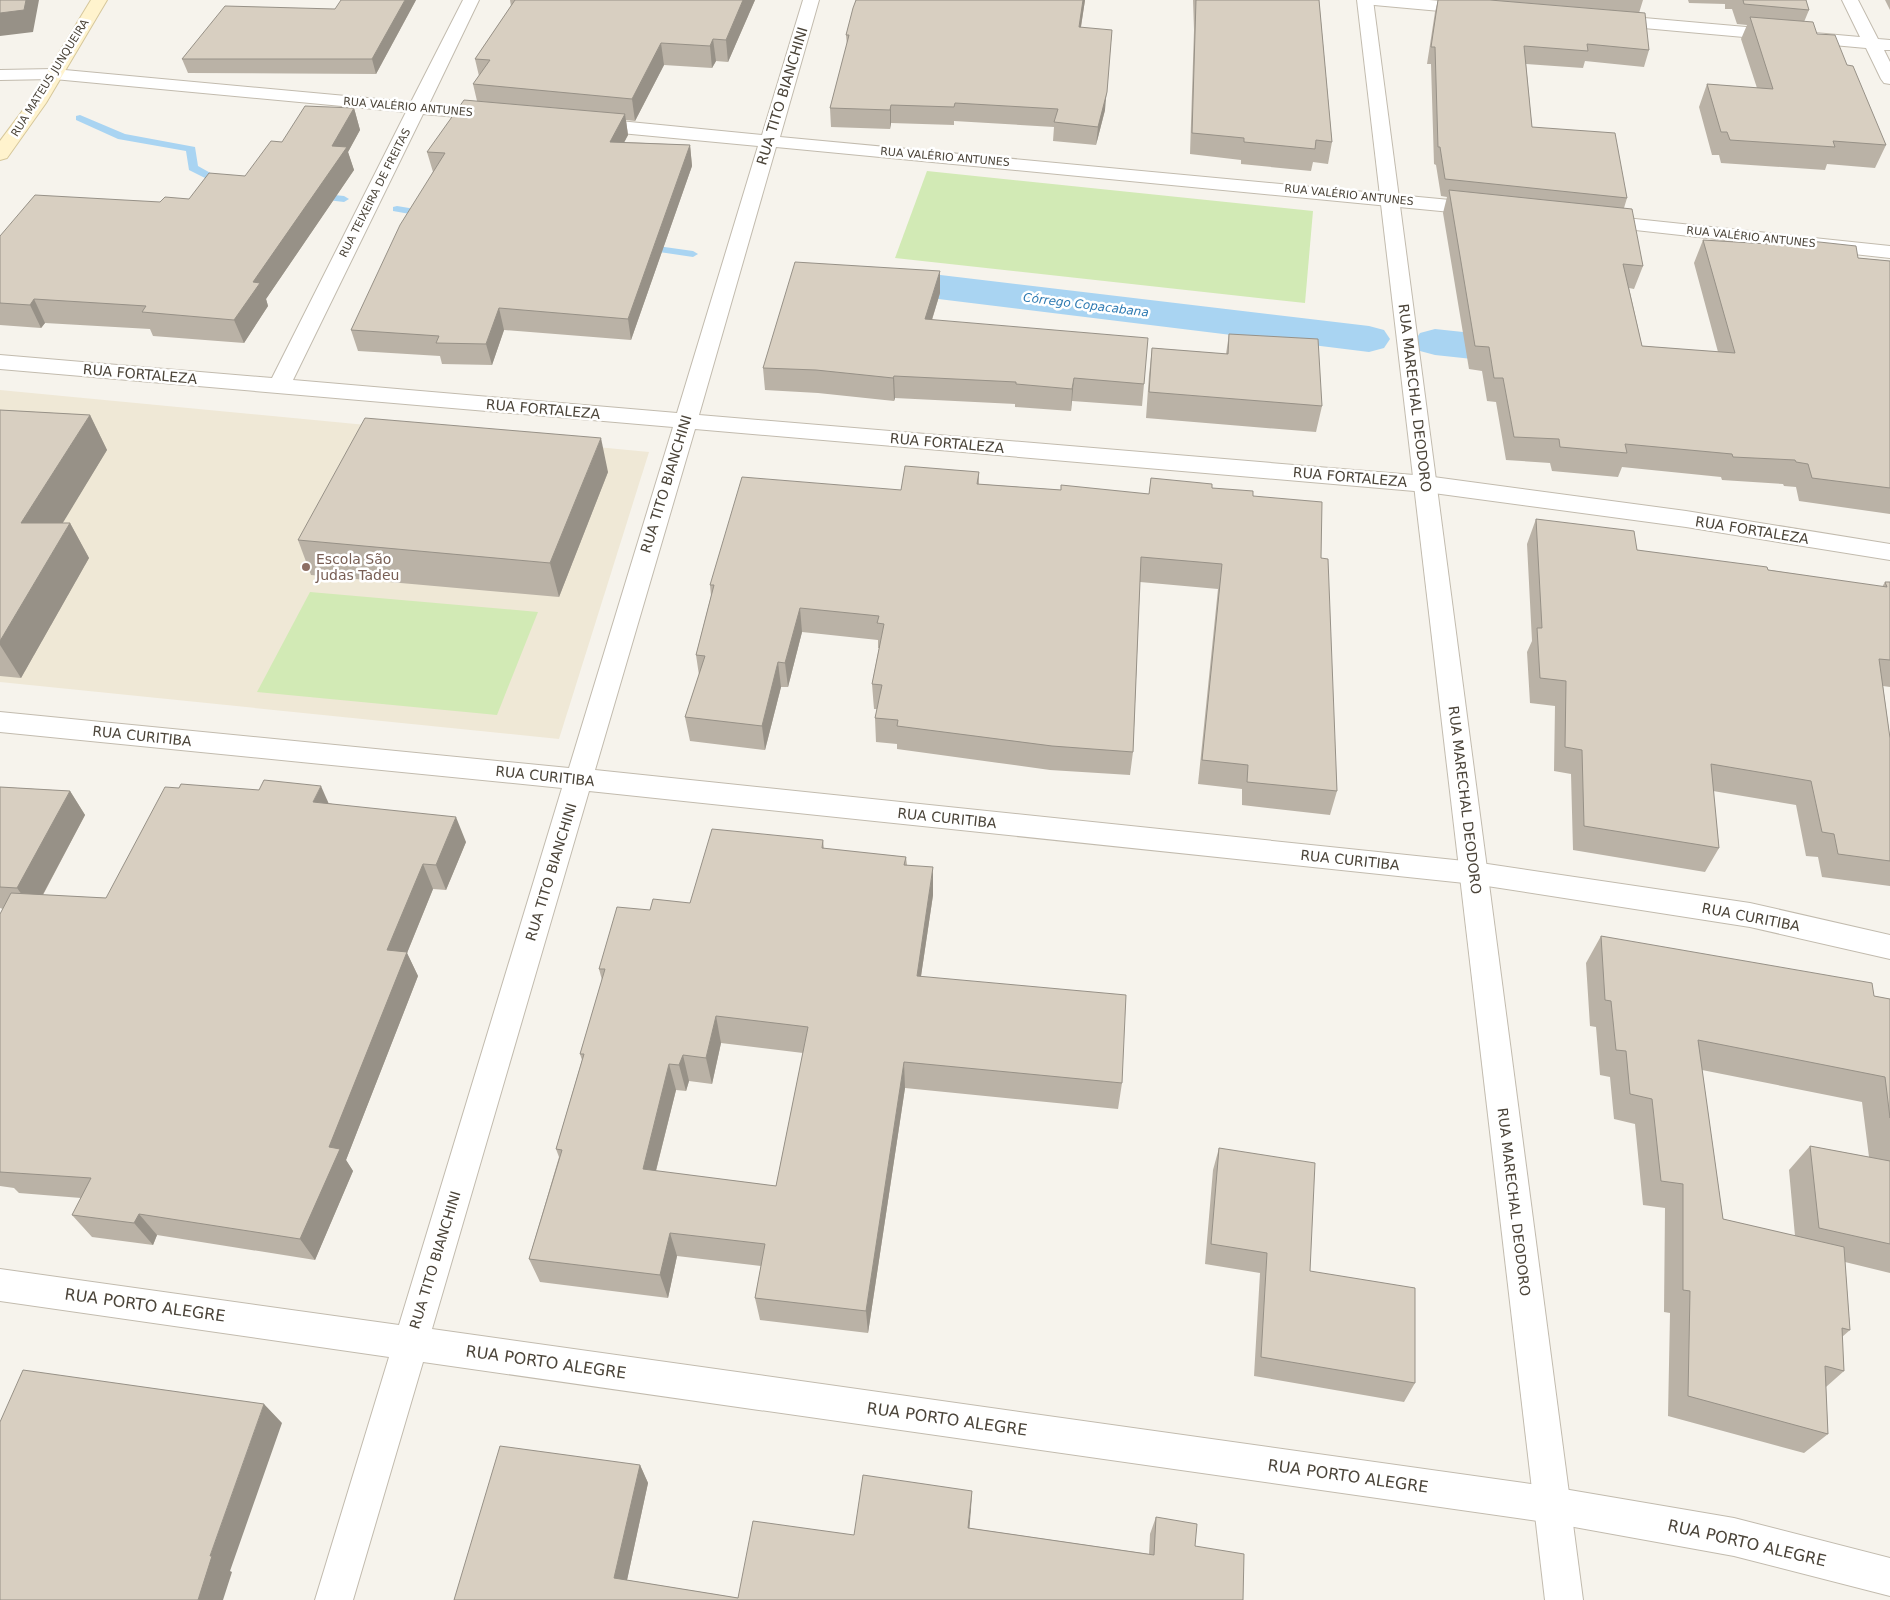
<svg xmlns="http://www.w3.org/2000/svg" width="1890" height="1600" font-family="'DejaVu Sans',sans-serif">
<rect width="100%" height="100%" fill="#f6f3ec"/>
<path fill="#efe8d6" d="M0 390 649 452 559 739 0 682Z"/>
<g fill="#d2eab5">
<path d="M927 171 1313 211 1305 303 895 258Z"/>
<path d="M310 592 538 612 497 715 257 692Z"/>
</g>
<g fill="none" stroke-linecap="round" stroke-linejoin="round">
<g fill="#a9d4f2" fill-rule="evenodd">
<path d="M80 115 125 134 195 147 198 166 230 184 229 186H221L189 170 186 151 118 139 76 120V116Z"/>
<path d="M315 193 344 196 349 199 344 202 311 198 310 196Z"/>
<path d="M397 206 427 211 432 214 427 217 393 211V207Z"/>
<path d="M643 244 693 251 698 254 693 257 639 249 638 247Z"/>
</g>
<g fill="#a9d4f2" fill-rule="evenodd">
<path d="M865 266 1369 326 1384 330 1390 339 1384 348 1369 352 865 290 851 287 845 278 851 269Z"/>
<path d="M1435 329 1539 340 1554 344 1560 353 1554 362 1539 366 1435 355 1420 351 1414 342 1420 333Z"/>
</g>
<g stroke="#c2bbae" stroke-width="2">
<g id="minor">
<path d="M463 0H479L429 104 492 110 498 111 501 115 498 119 492 120 423 114 293 380 677 413 758 146 589 130 582 128 580 124 582 120 589 118 762 135 803 0H819L780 137 1482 203 1489 205 1492 209 1489 213 1482 215 776 147 699 415 1426 476 1686 511 1890 544V560L1686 527 1426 492 695 429 595 770 1474 862 1750 903 1890 935V959L1750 927 1474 884 589 791 432 1329 1552 1487 1734 1518 1890 1558V1596L1734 1556 1552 1523 423 1362 353 1600H315L389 1357 0 1301V1269L399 1325 562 788 0 732V712L569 768 673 427 0 369V355L272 378 406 112 54 79 0 80V70L54 69 411 102Z"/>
<path d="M1366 0H1429L1473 4 1479 5 1481 9 1479 13 1473 14 1374 5 1368 4Z"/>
<path d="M1842 0H1858L1878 39 1890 40V50H1884L1890 62V84L1884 83 1881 79 1866 48 1610 25 1604 24 1601 20 1604 16 1610 15 1860 37Z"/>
<path d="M1597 215 1890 246V258L1590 225 1587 221 1590 217Z"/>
</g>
</g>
<g stroke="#c2bbae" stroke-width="2">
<path id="tertiary" d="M1357 0H1373L1583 1600H1545Z"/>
</g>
<g stroke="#d6c79b" stroke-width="2">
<path id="secondary" d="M91 0H107L46 103 7 158 0 160V141L29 102Z"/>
</g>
<use href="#minor" fill="#fff" fill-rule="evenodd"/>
<use href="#tertiary" fill="#fff" fill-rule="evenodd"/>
<use href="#secondary" fill="#fff3cd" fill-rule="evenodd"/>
</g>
<g fill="#bab2a6" fill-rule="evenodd">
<path d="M416 0 376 74 188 73 182 59 335 9Z"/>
<path d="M510 0H755L728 62 716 61 712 68 664 65 635 121 626 120 628 135 624 142 690 145 692 166 631 340 504 330 492 365 442 364 440 356 358 351 351 330 433 172 427 152 477 101 473 84 479 76 475 59 511 6Z"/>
<path d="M856 0H1085L1081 27 1105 110 1096 145 1053 141 1054 127 954 121V125L891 123 890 129 831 127 830 108 847 45 846 35Z"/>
<path d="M1193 0H1319L1332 142 1328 164 1313 162 1311 171 1241 164V160L1190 154 1194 30Z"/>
<path d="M1438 0H1643L1639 13 1649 50 1644 67 1585 61 1583 68 1526 64 1532 127 1627 198 1624 208 1643 266 1634 289 1629 288 1642 346 1718 352 1694 263 1703 240 1799 246 1801 240 1858 258 1890 261V514L1799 501 1796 487 1784 486 1783 484 1722 480 1721 477 1622 467 1618 477 1552 471 1550 463 1506 460 1496 402 1487 401 1482 371 1469 369 1443 213 1447 197 1441 196 1436 165 1434 164 1431 64H1427L1435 12Z"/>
<path d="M1688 0H1806L1809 10 1804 22 1847 65 1886 145 1875 168 1827 164 1825 170 1721 163 1719 155H1712L1699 107 1707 84 1757 88 1741 39 1747 25 1737 24 1732 9H1725V4L1689 3Z"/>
<path d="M1885 0H1890V10Z"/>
<path d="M354 108 360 130 348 152 354 170 266 299 268 306 244 343 153 336 150 329 45 323 41 328 0 325V236L160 202 189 199 245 176 282 142Z"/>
<path d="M940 293 932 320 1144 384 1142 406 1072 401 1071 411 1015 407V404L895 398 894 401 818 393 765 390 763 368Z"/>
<path d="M1229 334 1322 406 1316 432 1146 418 1149 375 1152 348 1226 354Z"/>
<path d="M0 410 90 415 107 450 62 523H70L89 558 21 678 0 676Z"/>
<path d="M608 472 559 597 311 575 298 540Z"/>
<path d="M979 472V484L1061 490 1149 494 1151 478 1212 488 1253 496 1321 558 1337 791 1330 815 1242 805V789L1198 784 1218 589 1140 582 1133 752 1130 775 1050 770 897 749V744L876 742 875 718 877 709H874L872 684 879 648H878V640L802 632 788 687H781L765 750 690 741 685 717 699 675 696 655 711 596 710 585 901 490Z"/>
<path d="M1536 519 1637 550 1882 587 1885 582H1890V687L1883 686 1890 738V886L1822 877 1818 857 1806 856 1796 805 1713 791 1719 848 1705 872 1573 850 1571 774 1554 771 1555 706 1530 703 1527 652 1532 641 1527 544Z"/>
<path d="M0 787 70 791 85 815 43 895 106 898 329 803 466 842 446 890 433 889 407 953 418 976 346 1160 353 1171 315 1260 157 1235 153 1245 92 1237 72 1215 81 1198 19 1193 14 1188 0 1186V914L3 909 0 908Z"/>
<path d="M823 840 824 849 906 857 907 865 933 895 921 976 1122 1083 1118 1109 905 1088 868 1333 760 1320 755 1298 761 1266 677 1256 668 1298 540 1282 529 1259 559 1157 556 1149 582 1060 580 1054 602 980 599 969 650 910 690 903ZM721 1043 803 1053 776 1186 656 1171 676 1090 686 1091 689 1081 712 1084Z"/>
<path d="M1601 936 1874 996 1890 999V1273L1845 1262 1850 1330 1842 1337 1844 1371 1826 1387 1828 1434 1804 1453 1668 1416 1670 1313 1664 1312 1665 1208 1643 1205 1635 1124 1614 1119 1610 1077 1600 1075 1596 1027 1590 1026 1586 963ZM1702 1070 1862 1102 1869 1157 1810 1146 1789 1170 1795 1236 1723 1219Z"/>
<path d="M1219 1148 1310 1271 1415 1383 1404 1402 1254 1376 1260 1273 1205 1264 1213 1170Z"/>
<path d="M640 1465 648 1483 627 1580 738 1598 854 1535 972 1491 969 1528 1149 1554 1150 1534 1156 1517 1195 1546 1243 1600H454Z"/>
</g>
<g fill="#979187">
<path d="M26 0H39L33 32 0 36V13Z"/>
<path d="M405 0H416L376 74 372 59Z"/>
<path d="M743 0H755L728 62 726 40Z"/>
<path d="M1083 0H1085L1078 45 1079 27Z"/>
<path d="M1112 30 1105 110 1096 145 1098 127Z"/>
<path d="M713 39 716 61 712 68 710 46Z"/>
<path d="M661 43 664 65 635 121 632 99Z"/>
<path d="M891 105V123L890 129V110Z"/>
<path d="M354 108 360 130 348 152 354 170 266 299 268 306 244 343 234 320 253 282Z"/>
<path d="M625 114 628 135 614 162 610 142Z"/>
<path d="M690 145 692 166 631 340 628 319Z"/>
<path d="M940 271V293L925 342V319Z"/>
<path d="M34 299 45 323 41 328 30 305Z"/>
<path d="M499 308 504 330 492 365 486 344Z"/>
<path d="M894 376 895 398 894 401 893 378Z"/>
<path d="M1074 378 1072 401 1071 411 1072 389Z"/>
<path d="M90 415 107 450 41 559 21 523Z"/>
<path d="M601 438 608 472 559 597 550 563Z"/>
<path d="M70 523 89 558 21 678 0 645V641Z"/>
<path d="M800 608 802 632 788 687 785 663Z"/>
<path d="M778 662 781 687 765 750 762 726Z"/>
<path d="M321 786 332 811 313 802Z"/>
<path d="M70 791 85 815 34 911 17 888Z"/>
<path d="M456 817 466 842 446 890 436 865Z"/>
<path d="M423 864 433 889 407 953 418 976 346 1160 353 1171 315 1260 300 1239 329 1147 387 950Z"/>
<path d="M933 867V895L917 1003V976Z"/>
<path d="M716 1016 721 1043 712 1084 706 1058Z"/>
<path d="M683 1055 689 1081 686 1091 679 1065Z"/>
<path d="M904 1062 905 1088 868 1333 866 1311Z"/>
<path d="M669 1064 676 1090 650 1194 643 1169Z"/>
<path d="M139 1214 157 1235 153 1245 134 1223Z"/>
<path d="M670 1233 677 1256 668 1298 660 1275Z"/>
<path d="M264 1404 282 1423 230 1571 232 1572 223 1600H198L210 1556Z"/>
<path d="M640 1465 648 1483 624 1594 614 1578Z"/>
<path d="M972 1491 971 1509 968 1545V1528Z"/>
</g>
<g fill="#d8cfc1" stroke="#979187" fill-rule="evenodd">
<path d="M0 0H26L24 10 0 13Z"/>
<path d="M341 0H405L372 59H182L225 6 335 9Z"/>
<path d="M515 0H743L726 40 713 39 710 46 661 43 632 99 473 84 490 60 475 59Z"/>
<path d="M856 0H1083L1079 27 1112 30 1107 92 1098 127 1054 122 1058 109 955 103 954 107 891 105 890 110 830 108 849 35H846L853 8Z"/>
<path d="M1196 0H1319L1332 142 1316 140 1315 149 1244 142V138L1192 133Z"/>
<path d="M1438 0H1490L1645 13 1649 50 1587 44 1588 51 1524 46 1532 127 1615 133 1627 198 1445 179 1440 147H1438L1435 47H1431Z"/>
<path d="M1743 0H1806L1809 10 1744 4Z"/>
<path d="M1750 17 1813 22 1817 34 1835 35 1847 65 1853 66 1886 145 1833 141 1835 147 1730 140 1727 132H1721L1707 84 1773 89Z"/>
<path d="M464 100 625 114 610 142 690 145 628 319 499 308 486 344 436 343 439 336 351 330 400 225 445 153 427 152Z"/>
<path d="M305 106 354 108 332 146 347 147 253 282 260 283 234 320 142 312 146 306 34 299 30 305 0 303V236L35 195 160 202 165 197 189 199 209 173 245 176 271 141 282 142Z"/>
<path d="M1449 190 1632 209 1643 266 1623 264 1642 346 1735 353 1703 240 1802 246 1801 240 1856 246 1858 258 1890 261V488L1812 478 1808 464 1796 462 1795 460 1733 457 1732 454 1625 444 1627 453 1560 447 1559 439 1514 437 1503 378H1494L1489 347 1475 346Z"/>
<path d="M795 262 940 271 925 319 1148 338 1144 384 1074 378 1072 389 1016 384V382L894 376 893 378 816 370 763 368Z"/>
<path d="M1229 334 1318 339 1322 406 1149 392 1152 348 1228 354Z"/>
<path d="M0 410 90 415 21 523H70L0 641Z"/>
<path d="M365 418 601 438 550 563 298 540Z"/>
<path d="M905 466 979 472 977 484 1061 490V485L1149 494 1151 478 1212 484V488L1253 491V496L1322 502 1321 558 1328 559 1337 791 1247 782 1248 765 1202 760 1222 564 1141 557 1133 752 1052 746 897 726 898 720 875 718 882 685 872 684 884 624 877 623 879 616 800 608 785 663 778 662 762 726 685 717 705 656 696 655 714 585H710L742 477 901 490Z"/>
<path d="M1536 519 1634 531 1637 550 1767 567 1768 570 1887 587 1885 582H1890V660L1879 659 1890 738V861L1838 854 1834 834 1822 832 1811 781 1711 764 1719 848 1584 826 1582 750 1565 747 1566 681 1540 678 1537 628H1542Z"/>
<path d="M264 780 321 786 313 802 456 817 436 865 423 864 387 950 407 952 329 1147 340 1149 300 1239 139 1214 134 1223 72 1215 91 1178 0 1172V914L11 893 106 898 165 787 179 788 181 784 259 790Z"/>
<path d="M0 787 70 791 17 888 0 887Z"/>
<path d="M712 829 823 840 822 848 906 857 904 865 933 867 917 976 1126 995 1122 1083 904 1062 866 1311 755 1298 765 1244 670 1233 660 1275 529 1259 562 1150 556 1149 584 1054H580L605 969H599L617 907 650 910 653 899 690 903ZM716 1016 808 1027 776 1186 643 1169 669 1064 679 1065 683 1055 706 1058Z"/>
<path d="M1601 936 1872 983 1874 996 1890 999V1118L1885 1077 1698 1040 1723 1219 1844 1247 1850 1330 1842 1328 1844 1371 1825 1366 1828 1434 1688 1396 1690 1291 1683 1290V1184L1661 1181 1652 1099 1630 1094 1626 1051 1616 1050 1611 1001 1605 1000Z"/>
<path d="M1810 1146 1890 1161V1244L1819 1228Z"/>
<path d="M1219 1148 1315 1163 1310 1271 1415 1288V1383L1261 1357 1267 1253 1211 1244Z"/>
<path d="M23 1370 264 1404 210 1556H212L198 1600H0V1422Z"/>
<path d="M500 1446 640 1465 614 1578 738 1598 753 1521 854 1535 863 1475 972 1491 968 1528 1154 1555 1156 1517 1197 1524 1195 1546 1244 1554 1243 1600H454Z"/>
</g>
<circle fill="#8d6e63" stroke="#fff" stroke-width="2" cx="306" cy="567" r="5"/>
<g text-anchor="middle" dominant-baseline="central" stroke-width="5" stroke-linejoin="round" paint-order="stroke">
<g font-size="11" fill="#4b4439" stroke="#fff">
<text transform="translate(50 78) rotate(-58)">RUA MATEUS JUNQUEIRA</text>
<text transform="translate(408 107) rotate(5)">RUA VALÉRIO ANTUNES</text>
<text transform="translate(945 157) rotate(5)">RUA VALÉRIO ANTUNES</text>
<text transform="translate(375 193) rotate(-63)">RUA TEIXEIRA DE FREITAS</text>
<text transform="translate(1349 195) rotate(6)">RUA VALÉRIO ANTUNES</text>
<text transform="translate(1751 237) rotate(6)">RUA VALÉRIO ANTUNES</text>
</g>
<g font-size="12" font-style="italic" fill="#2e7ab2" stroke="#fff">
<text transform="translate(1086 305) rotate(7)">Córrego Copacabana</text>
</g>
<g font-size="14" fill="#4b4439" stroke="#fff">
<text transform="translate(782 96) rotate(-73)">RUA TITO BIANCHINI</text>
<text transform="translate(140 374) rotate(5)">RUA FORTALEZA</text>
<text transform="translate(1415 398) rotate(83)">RUA MARECHAL DEODORO</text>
<text transform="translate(543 409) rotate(5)">RUA FORTALEZA</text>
<text transform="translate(947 443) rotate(5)">RUA FORTALEZA</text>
<text transform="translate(1350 477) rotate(5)">RUA FORTALEZA</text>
<text transform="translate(666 484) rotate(-73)">RUA TITO BIANCHINI</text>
<text transform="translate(1752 530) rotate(9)">RUA FORTALEZA</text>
<text transform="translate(142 736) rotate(6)">RUA CURITIBA</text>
<text transform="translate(545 776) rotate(6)">RUA CURITIBA</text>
<text transform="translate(1465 800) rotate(83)">RUA MARECHAL DEODORO</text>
<text transform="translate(947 818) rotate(6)">RUA CURITIBA</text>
<text transform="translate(1350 860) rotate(6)">RUA CURITIBA</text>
<text transform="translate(551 872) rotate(-73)">RUA TITO BIANCHINI</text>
<text transform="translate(1751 917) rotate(11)">RUA CURITIBA</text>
<text transform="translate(1514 1202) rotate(83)">RUA MARECHAL DEODORO</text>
<text transform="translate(435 1260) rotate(-73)">RUA TITO BIANCHINI</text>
</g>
<g font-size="14" fill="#785e54" stroke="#fff" text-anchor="start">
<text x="316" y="559">Escola São<tspan x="316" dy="16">Judas Tadeu</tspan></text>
</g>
<g font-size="16" fill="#4b4439" stroke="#fff">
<text transform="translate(145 1305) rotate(8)">RUA PORTO ALEGRE</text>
<text transform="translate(546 1362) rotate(8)">RUA PORTO ALEGRE</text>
<text transform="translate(947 1419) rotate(8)">RUA PORTO ALEGRE</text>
<text transform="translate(1348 1476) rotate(8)">RUA PORTO ALEGRE</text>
<text transform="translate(1747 1543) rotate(13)">RUA PORTO ALEGRE</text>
</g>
</g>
</svg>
